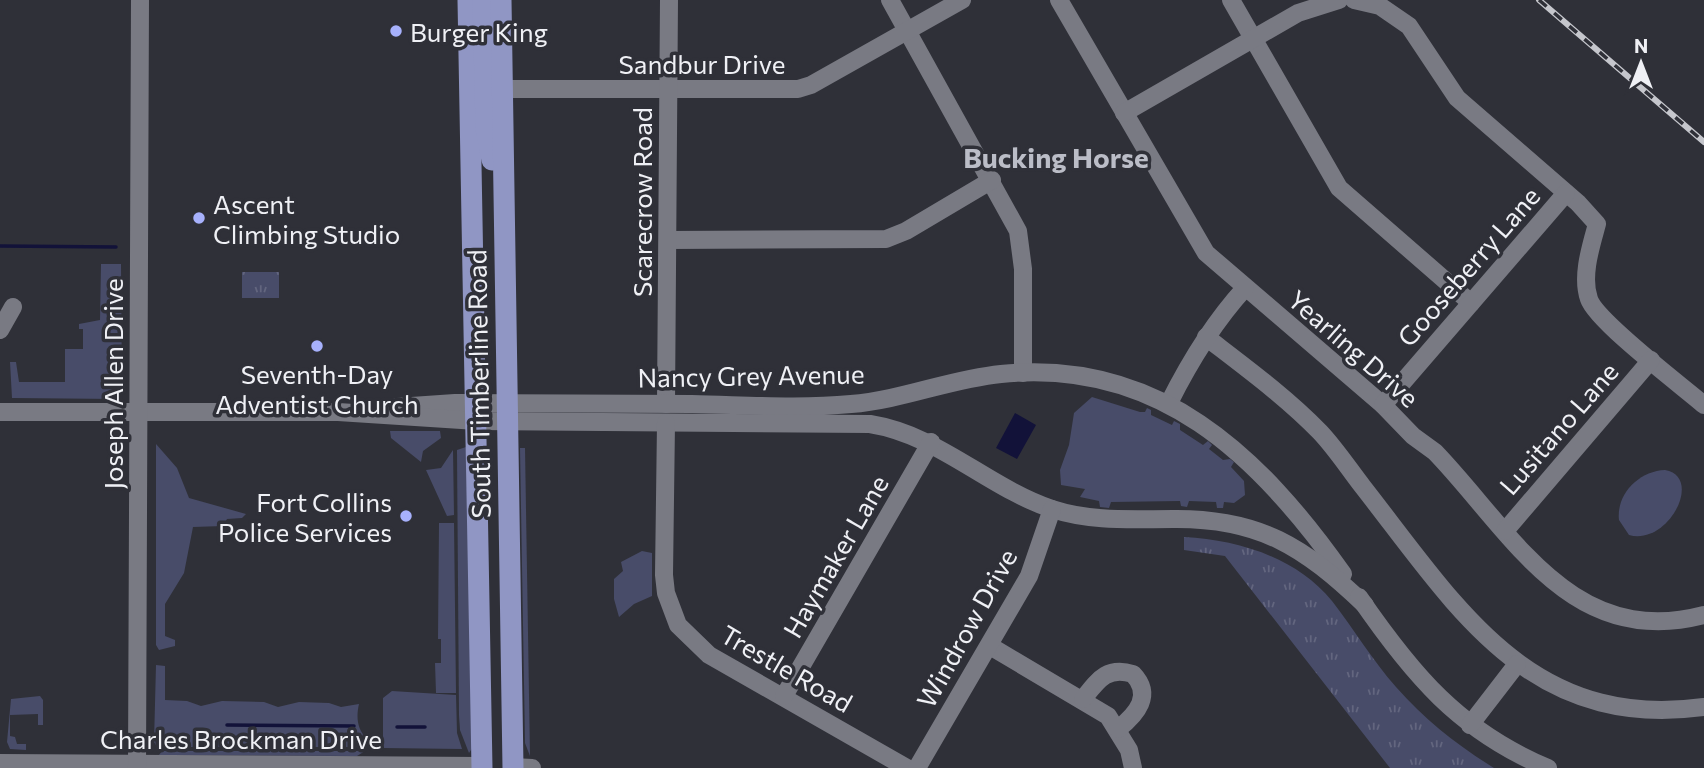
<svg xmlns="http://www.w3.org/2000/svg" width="1704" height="768" font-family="Commissioner,sans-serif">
<defs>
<pattern id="park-tufts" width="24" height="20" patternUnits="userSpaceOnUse" patternTransform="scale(1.75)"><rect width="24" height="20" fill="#484c69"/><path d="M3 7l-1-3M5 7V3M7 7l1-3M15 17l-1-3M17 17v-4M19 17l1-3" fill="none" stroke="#63667f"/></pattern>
</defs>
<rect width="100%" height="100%" fill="#2f3038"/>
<g fill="#484c69">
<path d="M101 264H121L122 397 117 399 12 398 10 362H16L19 382H65V349H83V329H79V324L100 320Z"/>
<path d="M1092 397 1140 412H1145L1147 408 1151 410V415L1172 425 1174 421 1180 424V430L1203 445 1208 441 1212 445 1209 449 1223 460 1230 459 1234 462 1231 467 1244 481 1245 495 1234 503 1224 502 1223 508H1217L1216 502 1189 501 1187 507 1181 506 1180 501 1111 502 1109 508 1100 507 1099 501 1080 497 1085 489 1061 485 1060 470 1069 445 1074 413Z"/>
<path d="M390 431H440L441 438 423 451 421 462 391 438Z"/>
<path d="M156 444 177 468 189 498 246 514 242 518 227 519 223 526 193 527 184 573 165 604V636L175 640V646L159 650 156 645Z"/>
<path d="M466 447 473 747 469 753 460 730 459 715 457 450Z"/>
<path d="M520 448H525L530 756 525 743Z"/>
<path d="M453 450 454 515 447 516 426 470 441 468Z"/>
<path d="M1665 470C1704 477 1668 546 1629 535L1619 520C1616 494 1639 471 1665 470Z"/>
<path d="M439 523H454L456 693H436L435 663H441V639H438Z"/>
<path d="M642 551 652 553V596L634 604 619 617 614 599V579L623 571 621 562Z"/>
<path d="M156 665 165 666V700L187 701 201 706 222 701 264 702 278 707 299 702 329 703 341 707 359 704C356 717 357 729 367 739L366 747H157L154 742Z"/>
<path d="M392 691 456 695 457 733 462 749 383 748V698Z"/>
<path d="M40 696 43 700V725H38V714L10 715V736L15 737 17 744H26V750L10 749 7 742 11 699Z"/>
<path d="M162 751H365L357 756 159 755Z"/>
</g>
<g fill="url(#park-tufts)">
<rect x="242" y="272" width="37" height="26"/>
<path d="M1184 537C1238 540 1296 557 1332 601 1354 629 1372 660 1396 687 1425 720 1457 745 1494 768H1390L1225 556 1184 550Z"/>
</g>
<path fill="#121239" d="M1015 413 1036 425 1017 459 996 448Z"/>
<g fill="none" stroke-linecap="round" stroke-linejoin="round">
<g stroke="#121239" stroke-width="3.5">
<path d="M0 246 116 247"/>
<path d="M227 725 354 726"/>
<path d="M397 727H425"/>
</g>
<g stroke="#797a83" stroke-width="18">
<path d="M890 0 1018 231 1023 269V373"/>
<path d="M1059 0 1206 253 1383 405 1413 436 1435 452C1512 532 1571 650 1704 615"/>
<path d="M1231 0 1339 188 1471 303"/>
<path d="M1354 0 1380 6 1409 26 1457 98 1578 203 1597 224C1591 246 1581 276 1589 299 1596 321 1682 386 1704 405"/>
<path d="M502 89H798L811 85 962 0"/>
<path d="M1124 113 1298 13 1339 0"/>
<path d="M668 240 886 239 906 231 992 180"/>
<path d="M0 330 13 307"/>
<path d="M1206 337C1245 367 1286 397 1320 432 1336 449 1349 469 1363 487 1457 607 1529 731 1704 707"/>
<path d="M1169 403C1190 361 1213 323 1245 288"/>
<path d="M666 404 669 0"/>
<path d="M1383 405 1566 193"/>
<path d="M397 407 455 403C534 404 613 403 692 404 745 405 799 409 851 404 902 400 950 379 1001 374 1158 358 1259 455 1343 574"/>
<path d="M0 412H338L477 421 870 424C939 435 987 487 1052 509 1092 522 1131 519 1173 519 1260 518 1304 547 1365 605"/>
<path d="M666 423 664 575 666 593 678 625 709 655 907 768"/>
<path d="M1505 531 1651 360"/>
<path d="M1359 597C1412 674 1459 731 1548 768"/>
<path d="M990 646 1108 716 1129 750 1133 768"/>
<path d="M784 696 931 442"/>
<path d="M1083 699C1098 680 1107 666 1133 674 1153 695 1137 714 1118 729"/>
<path d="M1470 725 1517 664"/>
<path d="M0 763 482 766"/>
<path d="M513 767 532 768"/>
<path d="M137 768 140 0"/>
<path d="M917 768 1029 576 1052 509"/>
</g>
<g stroke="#9096c4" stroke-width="21">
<path d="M468 0 482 768"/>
<path d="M483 0 486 129 492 160"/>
<path d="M501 0 513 768"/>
</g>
<g stroke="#c5c6cc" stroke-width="6">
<path id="rail" d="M1539 0 1704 142"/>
</g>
<use href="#rail" stroke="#2f3038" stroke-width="3.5" stroke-dasharray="10" stroke-linecap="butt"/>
</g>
<g fill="#a7b1fc" stroke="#2f3038" stroke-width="2.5">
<circle cx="396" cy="31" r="7"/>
<circle cx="199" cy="218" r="7"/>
<circle cx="317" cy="346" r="7"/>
<circle cx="406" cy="516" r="7"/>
</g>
<g text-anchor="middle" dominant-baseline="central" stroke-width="7" stroke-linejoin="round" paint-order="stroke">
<g font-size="26" fill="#eff0f5" stroke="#2f3038" text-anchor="start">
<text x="410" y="31">Burger King</text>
<text x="213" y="203">Ascent<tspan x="213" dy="30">Climbing Studio</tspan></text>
<text x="317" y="373" text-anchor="middle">Seventh-Day<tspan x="317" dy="30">Adventist Church</tspan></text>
<text x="392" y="501" text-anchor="end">Fort Collins<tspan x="392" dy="30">Police Services</tspan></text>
</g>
<g font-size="26" fill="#eff0f5" stroke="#2f3038">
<text x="702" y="63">Sandbur Drive</text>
<text transform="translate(641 202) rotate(-90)">Scarecrow Road</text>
<text transform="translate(1468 266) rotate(-49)">Gooseberry Lane</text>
<text transform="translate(1354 348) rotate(41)">Yearling Drive</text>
<text transform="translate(751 375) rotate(-1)">Nancy Grey Avenue</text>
<text transform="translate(112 384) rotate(-90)">Joseph Allen Drive</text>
<text transform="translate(478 384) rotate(-91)">South Timberline Road</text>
<text transform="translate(1558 428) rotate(-49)">Lusitano Lane</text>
<text transform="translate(835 556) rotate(-60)">Haymaker Lane</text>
<text transform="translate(966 628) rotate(-61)">Windrow Drive</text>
<text transform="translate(787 668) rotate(30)">Trestle Road</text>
<text x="241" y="738">Charles Brockman Drive</text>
</g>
<g font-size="28" font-weight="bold" fill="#bbbdc7" stroke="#2f3038">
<text x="1056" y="157">Bucking Horse</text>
</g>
</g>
<g transform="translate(1641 63)" stroke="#2f3038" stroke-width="5" paint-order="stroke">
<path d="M0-5L12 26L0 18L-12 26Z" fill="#eff0f5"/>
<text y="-10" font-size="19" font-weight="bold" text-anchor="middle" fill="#eff0f5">N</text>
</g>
</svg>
